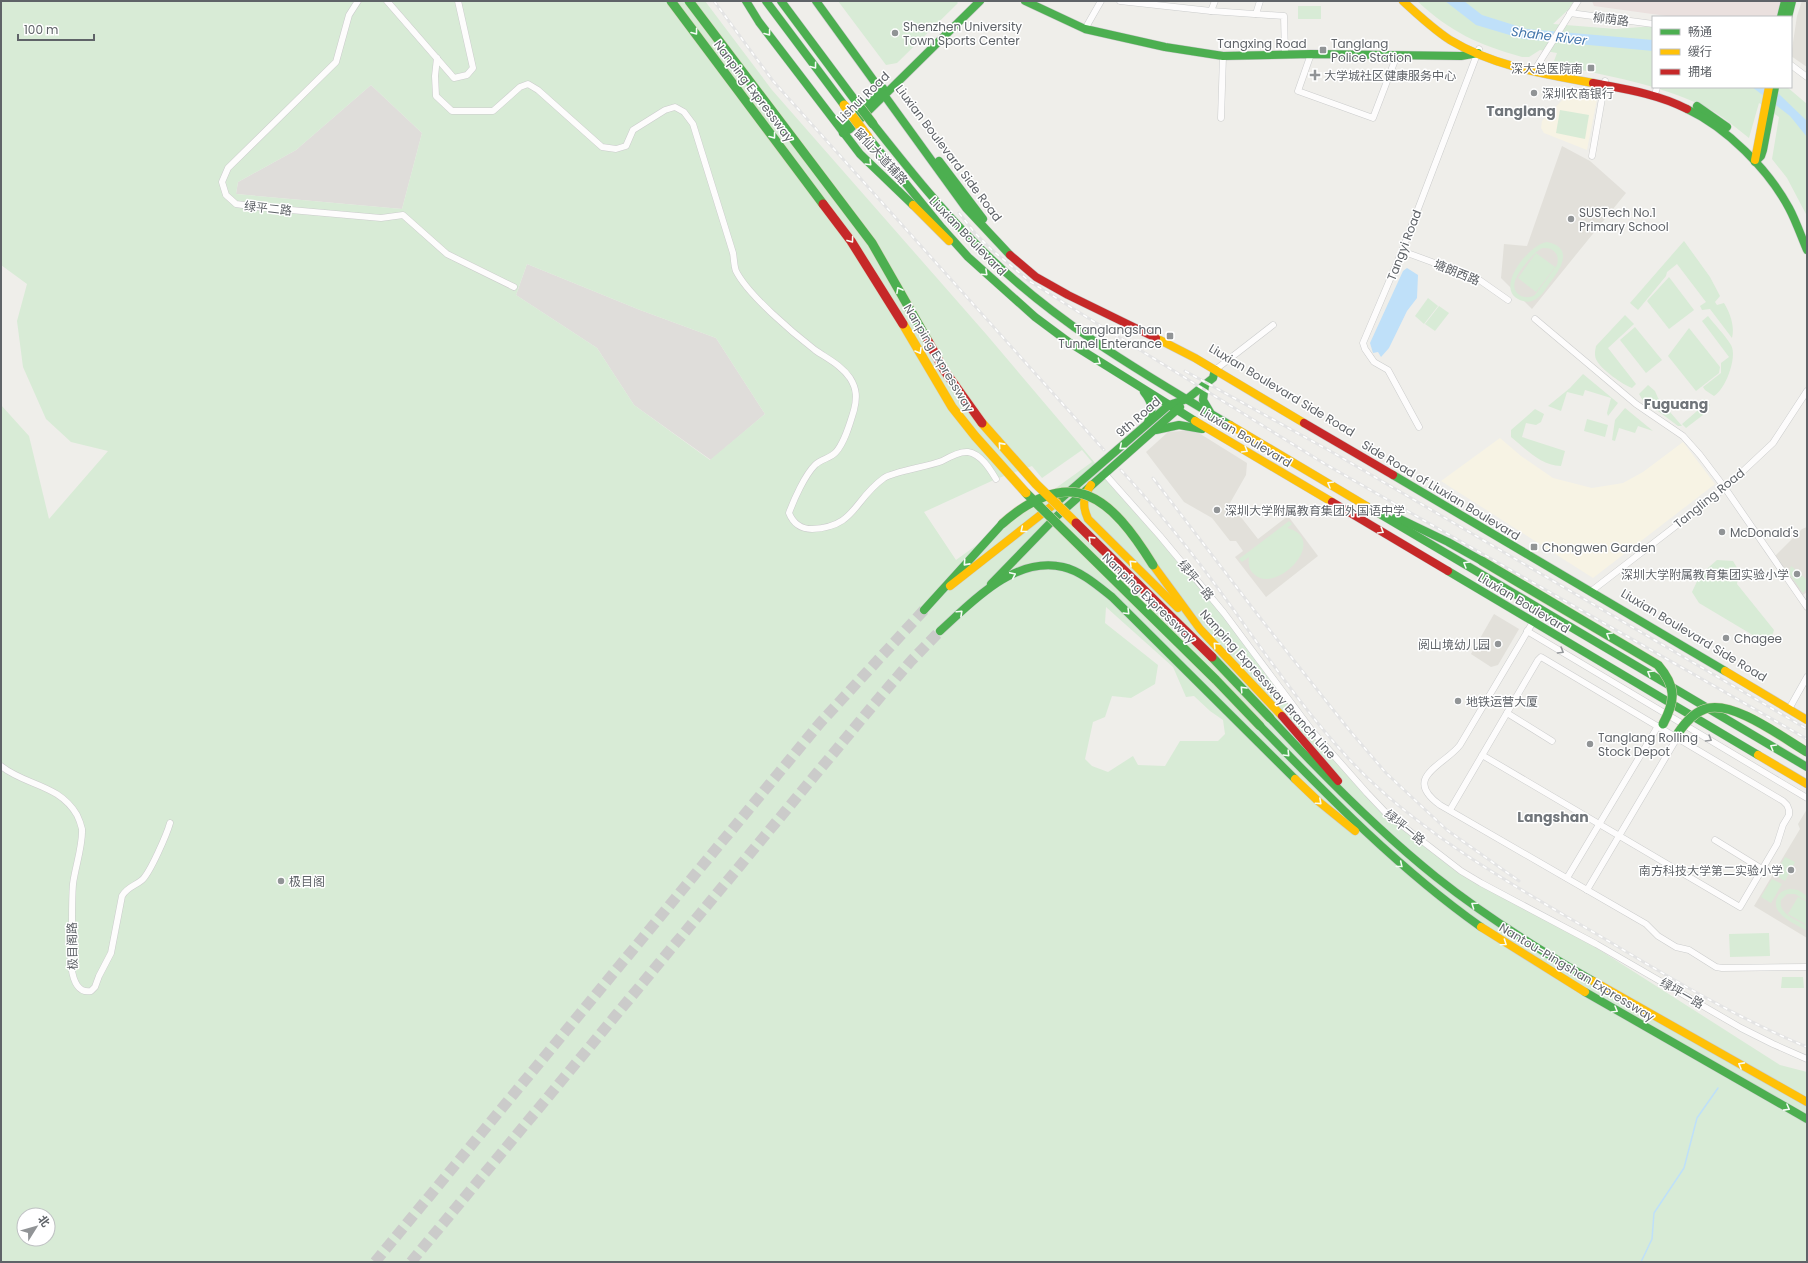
<svg xmlns="http://www.w3.org/2000/svg" width="1808" height="1263" font-family="Poppins,'Noto Sans SC',sans-serif">
<rect width="100%" height="100%" fill="#efeeea"/>
<g fill="#f7f3e4">
<path d="M1567 88 1598 94 1587 150 1544 133 1541 128 1542 121 1566 96Z"/>
<path d="M1500 438 1521 456 1553 478 1592 488 1623 483 1643 472 1683 442 1715 484 1593 578 1441 481Z"/>
</g>
<g fill="#dfddda">
<path d="M371 85 422 133 402 209 236 194 238 182 296 150Z"/>
<path d="M527 264 640 310 716 338 765 414 711 460 634 405 597 348 516 295Z"/>
</g>
<g fill="#e2e0da">
<path d="M1802 1H1807V67L1791 56 1797 16Z"/>
<path d="M1562 146 1590 161 1626 193 1532 309 1501 278 1504 244 1527 246Z"/>
<path d="M1194 430 1247 463 1246 475 1230 503 1258 539 1288 516 1318 556 1266 597 1235 557 1243 551 1236 541H1230L1212 518 1184 502 1146 452 1168 432Z"/>
<path d="M1807 527V592L1803 595 1775 556 1802 529Z"/>
<path d="M1494 614 1519 629 1498 665 1491 667 1471 654Z"/>
<path d="M1807 809V938L1754 906 1800 829 1798 824Z"/>
</g>
<path fill="#eae0de" d="M1592 1H1781L1777 17H1674L1594 6Z"/>
<g fill="#d8ebd6" fill-rule="evenodd">
<path d="M1 1H705L772 90 986 334 1075 439 1222 615 1366 794 1460 873 1595 947 1780 1065 1807 1072V1262H1V405L29 436 49 519 108 451 71 442 46 419 23 367 17 321 27 284 1 265ZM371 85 422 133 402 209 236 194 238 182 296 150ZM527 264 640 310 716 338 765 414 710 460 634 405 597 348 516 295ZM1082 450 1092 462 956 560 924 512 996 479 1032 466 1042 478ZM1106 607 1173 667 1186 697 1194 696 1210 711 1223 720 1225 734 1218 741H1180L1165 766 1138 765 1133 756 1108 772 1092 766 1085 759 1093 722 1105 717 1112 696 1131 698 1155 684 1158 665 1105 623ZM24 1215H48V1239H24Z"/>
<path d="M838 1H956L958 3 897 63 886 65Z"/>
<path d="M1417 1H1574L1568 10 1553 24 1616 29 1653 26V87H1787L1807 104V216L1787 178 1772 159 1779 117 1759 103 1749 138C1734 126 1719 113 1701 105 1657 84 1607 76 1559 65L1554 61 1557 53 1540 50 1529 57H1522C1477 44 1452 33 1417 1Z"/>
<rect x="1298" y="6" width="23" height="13"/>
<path d="M1560 110 1589 115 1585 139 1556 133Z"/>
<path d="M1684 241 1710 277 1720 296 1715 302 1717 305 1724 303C1730 313 1735 326 1732 338L1710 309 1702 310 1700 306 1706 302 1677 264 1667 272 1666 276 1638 310 1630 303Z"/>
<path d="M1547 242C1576 248 1559 271 1549 284 1545 290 1541 297 1534 300 1531 302 1527 302 1523 301 1490 292 1530 243 1547 242ZM1543 248C1554 247 1560 255 1557 265L1535 295C1525 301 1511 294 1515 281 1517 273 1535 250 1543 248Z"/>
<path d="M1536 253 1555 267 1536 292 1518 278Z"/>
<path d="M1669 277 1694 310 1669 329 1647 301Z"/>
<path d="M1428 298 1438 306 1424 324 1415 316Z"/>
<path d="M1439 306 1449 313 1435 331 1425 324Z"/>
<path d="M1625 315 1634 324 1608 348 1636 384 1632 388C1623 385 1601 369 1597 361 1594 356 1595 351 1596 346Z"/>
<path d="M1708 316C1715 325 1725 335 1731 345 1738 357 1725 390 1714 396L1705 390 1703 387 1721 373V363L1729 357 1702 321Z"/>
<path d="M1635 327 1662 360 1646 373 1620 340Z"/>
<path d="M1689 328 1720 367 1719 373 1696 391 1668 356Z"/>
<path d="M1583 374 1618 403 1608 416 1607 413 1611 398 1585 390 1583 396 1567 392 1561 411 1548 406 1570 388Z"/>
<path d="M1648 385 1655 391 1658 398 1682 426H1678L1642 399 1639 394Z"/>
<path d="M1705 399 1710 405 1703 415 1686 428 1682 424 1704 405 1702 401Z"/>
<path d="M1625 408 1653 431 1638 426 1635 433 1619 428 1615 441 1612 440 1615 420Z"/>
<path d="M1535 409 1544 414 1541 422 1536 425 1526 423 1522 437 1565 451 1561 466C1540 465 1526 449 1511 437V430Z"/>
<path d="M1587 419 1608 425 1605 437 1584 431Z"/>
<path d="M1289 521 1292 524 1287 528C1331 539 1275 596 1254 574 1249 570 1248 564 1249 557L1242 562 1239 559Z"/>
<path d="M1717 560 1733 561 1739 571 1737 584 1774 630C1772 638 1769 640 1761 640L1699 603 1692 592 1700 575Z"/>
<path d="M1791 566 1807 580V588L1803 593 1789 573Z"/>
<path d="M1785 857 1795 862 1785 881 1775 875Z"/>
<path d="M1772 879 1782 884 1771 903 1761 897Z"/>
<path d="M1791 889 1798 890 1807 896V901L1795 894H1787L1781 900C1778 914 1797 920 1807 926V931C1796 924 1768 914 1778 896 1781 891 1786 889 1791 889Z"/>
<path d="M1798 897 1807 902V925L1788 914Z"/>
<path d="M1769 933 1770 956 1730 957 1729 934Z"/>
<path d="M1782 977H1803L1804 988H1781Z"/>
</g>
<g fill="#bfe0f9">
<path d="M1445 1H1464L1482 15 1527 29 1653 40V51L1523 39 1476 25Z"/>
<path d="M1752 87H1769L1780 95 1807 121V137L1790 116Z"/>
<path d="M1407 268 1418 275 1417 298 1407 311 1389 348 1381 357 1378 352 1373 353 1370 343 1403 271Z"/>
</g>
<g fill="none" stroke-linecap="round" stroke-linejoin="round">
<path stroke="#bfe0f9" stroke-width="1.5" d="M1641 1262 1652 1239 1654 1213 1684 1168 1697 1118 1718 1088"/>
<g stroke="#cbcbca" stroke-width="11" stroke-dasharray="11 5.5" stroke-linecap="butt">
<path d="M375 1262 820 723 924 610"/>
<path d="M411 1262 880 697 911 661 940 631"/>
</g>
<g stroke="#cbcccc" stroke-width="7">
<g id="street">
<path d="M358 1 349 15 336 62 228 168 222 182 226 195 236 204 257 207 381 218 403 215 447 254 514 287"/>
<path d="M387 1 454 78 467 75 473 68 458 1"/>
<path d="M1120 1 1211 11 1284 16 1285 55"/>
<path d="M1211 11 1215 1"/>
<path d="M1570 13 1653 24"/>
<path d="M1256 14 1260 1"/>
<path d="M1085 29 1101 1"/>
<path d="M1311 54 1298 91 1373 118 1397 55"/>
<path d="M437 58 435 76 436 96 452 111H493L520 87 528 84 538 90 602 147 616 149 626 146 633 130 665 110 675 107 684 112 693 124 733 253C734 258 734 266 736 271 748 295 793 333 815 350 828 359 841 365 850 378 857 389 857 398 854 410 850 423 845 442 836 452 831 458 821 459 815 465 805 475 794 499 789 513 793 523 801 529 812 529 856 527 853 500 884 478 895 471 927 467 942 461 949 457 960 451 968 452 981 454 990 469 996 479"/>
<path d="M1791 65 1807 77"/>
<path d="M1534 71 1578 1"/>
<path d="M1656 91 1657 87"/>
<path d="M1221 118 1223 56"/>
<path d="M1592 156 1605 81"/>
<path d="M1402 251 1478 279 1508 300"/>
<path d="M1535 319 1636 404 1683 436 1700 455 1725 488 1807 607"/>
<path d="M1215 370 1273 325"/>
<path d="M1419 427 1388 370 1374 362 1365 349 1363 343 1402 251 1479 49"/>
<path d="M1104 473 1160 536 1224 613 1313 732 1367 793 1386 813 1461 871 1481 883 1596 944 1741 1028 1773 1044 1807 1059"/>
<path d="M1594 589 1725 488 1773 443 1807 391"/>
<path d="M1533 622 1460 745C1445 765 1401 777 1440 805L1646 924 1658 936 1676 947 1689 950 1716 967 1722 968 1807 967"/>
<path d="M1527 631 1807 798"/>
<path d="M1789 709 1807 677"/>
<path d="M1507 713 1552 741"/>
<path d="M1 766C26 786 59 784 77 815 79 819 81 825 82 829 83 845 75 868 73 884 72 896 72 908 72 921 71 936 64 996 91 991L95 987 99 976 111 953 122 896C127 887 135 886 142 880 150 873 167 834 170 823"/>
<path d="M1450 810 1538 660 1541 657 1783 801 1787 805 1789 810V815L1783 825 1777 844 1740 907 1482 755"/>
<path d="M1715 840 1762 869"/>
<path d="M1567 878 1658 726"/>
<path d="M1587 890 1677 738"/>
</g>
</g>
<g stroke="#cacacb" stroke-width="9">
<g id="fast">
<path d="M746 1 759 22 860 154 913 205"/>
<path d="M766 1 844 105"/>
<path d="M781 1 857 103"/>
<path d="M816 1 966 208 1010 255"/>
<path d="M1025 1 1085 29 1165 47 1223 56 1311 54 1461 56 1478 53"/>
<path d="M1781 17 1785 1"/>
<path d="M1788 17 1792 1"/>
<path d="M1697 106 1727 127"/>
<path d="M1687 109C1727 128 1768 169 1789 208 1796 221 1801 236 1807 250"/>
<path d="M873 124C905 164 937 205 973 241 1046 317 1140 372 1230 425"/>
<path d="M843 133 850 129 980 1"/>
<path d="M843 133 846 125 883 88"/>
<path d="M868 137 942 228 968 257 1035 317 1070 343 1195 421"/>
<path d="M939 161 983 219"/>
<path d="M1755 162 1761 156 1763 150 1775 87"/>
<path d="M1205 385 1203 400 1210 412"/>
<path d="M1144 392C1152 402 1154 410 1148 422"/>
<path d="M1187 399 1213 378 1215 370"/>
<path d="M1156 430 1179 425 1202 429"/>
<path d="M1393 475 1725 671"/>
<path d="M1057 502 1169 405 1187 399"/>
<path d="M1368 507 1807 767"/>
<path d="M1396 517 1448 542 1482 561"/>
<path d="M1448 571 1758 755"/>
<path d="M991 584 1057 516 1180 407"/>
<path d="M924 610 1002 524"/>
<path d="M940 631C972 602 1014 556 1063 567 1081 571 1098 586 1112 597L1295 779"/>
<path d="M1270 718C1322 774 1376 829 1436 877 1485 916 1539 950 1593 981"/>
<path d="M1260 726C1330 798 1399 869 1481 927"/>
<path d="M1585 992 1807 1119"/>
</g>
</g>
<g stroke="#cacacb" stroke-width="9">
<g id="slow">
<path d="M1403 1C1418 15 1433 29 1450 40 1493 66 1544 74 1593 83"/>
<path d="M1755 160 1769 87"/>
<path d="M913 205 949 241"/>
<path d="M1156 338 1195 358 1304 423"/>
<path d="M1195 421 1332 502"/>
<path d="M1230 425 1368 507"/>
<path d="M1091 485C1083 497 1082 506 1088 519L1178 608"/>
<path d="M1153 565 1200 629 1282 716"/>
<path d="M950 586 1057 502"/>
<path d="M1725 671 1807 720"/>
<path d="M1758 755 1807 784"/>
<path d="M1295 779 1318 801 1355 831"/>
<path d="M1481 927 1585 992"/>
<path d="M1593 981 1807 1102"/>
</g>
</g>
<g stroke="#cacacb" stroke-width="9">
<g id="jam">
<path d="M1593 83C1625 89 1658 94 1687 109"/>
<path d="M1010 255 1036 277 1068 295 1156 338"/>
<path d="M1304 423 1393 475"/>
<path d="M1332 502 1448 571"/>
<path d="M1282 716 1338 781"/>
</g>
</g>
<use href="#street" stroke="#fdfcfc" stroke-width="6"/>
<use href="#fast" stroke="#4caf50" stroke-width="8"/>
<use href="#slow" stroke="#ffc107" stroke-width="8"/>
<use href="#jam" stroke="#c62828" stroke-width="8"/>
<g stroke="#e4e4e4" stroke-width="3">
<g id="rail">
<path d="M714 1 773 81 1104 450"/>
<path d="M959 213 975 233 991 249 1029 281 1101 326 1325 464 1807 739"/>
<path d="M1185 371 1332 452 1807 729"/>
<path d="M1121 470C1155 507 1187 546 1217 587 1259 644 1299 705 1348 758 1417 833 1518 888 1605 939 1670 978 1737 1018 1807 1047"/>
<path d="M1153 478 1261 619 1350 731 1386 773 1447 830 1519 881"/>
</g>
</g>
<use href="#rail" stroke="#fff" stroke-width="1.5" stroke-dasharray="4.5" stroke-linecap="butt"/>
<g stroke="#d7ceb8" stroke-width="10" stroke-linecap="butt">
<g id="fast-bridge">
<path d="M671 1 823 204"/>
<path d="M689 1 872 243 928 341"/>
<path d="M857 103 873 124"/>
<path d="M1026 493 1216 680 1260 726"/>
<path d="M1002 524C1072 462 1111 497 1153 565"/>
<path d="M1482 561 1658 665C1676 686 1676 700 1663 724"/>
<path d="M1212 657 1270 718"/>
<path d="M1678 733C1685 723 1693 713 1705 709 1732 699 1783 738 1807 752"/>
</g>
</g>
<g stroke="#d7ceb8" stroke-width="10" stroke-linecap="butt">
<g id="slow-bridge">
<path d="M844 105 868 137"/>
<path d="M903 324 952 407 975 436 1026 493"/>
<path d="M982 423 1036 484 1076 523"/>
</g>
</g>
<g stroke="#d7ceb8" stroke-width="10" stroke-linecap="butt">
<g id="jam-bridge">
<path d="M823 204 851 241 903 324"/>
<path d="M928 341 944 370 982 423"/>
<path d="M1076 523 1212 657"/>
</g>
</g>
<use href="#fast-bridge" stroke="#4caf50" stroke-width="9"/>
<use href="#slow-bridge" stroke="#ffc107" stroke-width="9"/>
<use href="#jam-bridge" stroke="#c62828" stroke-width="9"/>
</g>
<defs><path id="oneway-chevron" d="M-2-3.5L2.5 0L-2 3.5" fill="none" stroke-width="1.6" stroke-linecap="round" stroke-linejoin="round"/></defs>
<g stroke="#f6fbf6">
<use href="#oneway-chevron" transform="translate(695 32) rotate(53)"/>
<use href="#oneway-chevron" transform="translate(768 33) rotate(53)"/>
<use href="#oneway-chevron" transform="translate(814 66) rotate(53)"/>
<use href="#oneway-chevron" transform="translate(773 136) rotate(53)"/>
<use href="#oneway-chevron" transform="translate(869 163) rotate(45)"/>
<use href="#oneway-chevron" transform="translate(851 240) rotate(54)"/>
<use href="#oneway-chevron" transform="translate(985 273) rotate(43)"/>
<use href="#oneway-chevron" transform="translate(899 290) rotate(-119)"/>
<use href="#oneway-chevron" transform="translate(919 351) rotate(60)"/>
<use href="#oneway-chevron" transform="translate(1098 362) rotate(34)"/>
<use href="#oneway-chevron" transform="translate(1001 445) rotate(-132)"/>
<use href="#oneway-chevron" transform="translate(1122 447) rotate(139)"/>
<use href="#oneway-chevron" transform="translate(1245 450) rotate(31)"/>
<use href="#oneway-chevron" transform="translate(1330 484) rotate(-150)"/>
<use href="#oneway-chevron" transform="translate(1023 530) rotate(141)"/>
<use href="#oneway-chevron" transform="translate(1381 531) rotate(31)"/>
<use href="#oneway-chevron" transform="translate(1091 539) rotate(-136)"/>
<use href="#oneway-chevron" transform="translate(966 563) rotate(132)"/>
<use href="#oneway-chevron" transform="translate(1132 563) rotate(-136)"/>
<use href="#oneway-chevron" transform="translate(1466 564) rotate(-149)"/>
<use href="#oneway-chevron" transform="translate(1013 575) rotate(-25)"/>
<use href="#oneway-chevron" transform="translate(1127 612) rotate(45)"/>
<use href="#oneway-chevron" transform="translate(960 613) rotate(-43)"/>
<use href="#oneway-chevron" transform="translate(1609 635) rotate(-150)"/>
<use href="#oneway-chevron" transform="translate(1216 645) rotate(-134)"/>
<use href="#oneway-chevron" transform="translate(1650 673) rotate(-149)"/>
<use href="#oneway-chevron" transform="translate(1243 689) rotate(-133)"/>
<use href="#oneway-chevron" transform="translate(1773 747) rotate(-149)"/>
<use href="#oneway-chevron" transform="translate(1287 754) rotate(46)"/>
<use href="#oneway-chevron" transform="translate(1319 802) rotate(42)"/>
<use href="#oneway-chevron" transform="translate(1400 865) rotate(39)"/>
<use href="#oneway-chevron" transform="translate(1474 905) rotate(-145)"/>
<use href="#oneway-chevron" transform="translate(1504 943) rotate(35)"/>
<use href="#oneway-chevron" transform="translate(1615 1010) rotate(30)"/>
<use href="#oneway-chevron" transform="translate(1741 1065) rotate(-151)"/>
<use href="#oneway-chevron" transform="translate(1787 1108) rotate(29)"/>
</g>
<g stroke="#96999c">
<use href="#oneway-chevron" transform="translate(1561 651) rotate(31)"/>
<use href="#oneway-chevron" transform="translate(1709 739) rotate(31)"/>
</g>
<g fill="#919496" stroke="#fff" stroke-width="1.5">
<circle cx="895" cy="33" r="4"/>
<rect x="1319" y="46" width="8" height="8" rx="2"/>
<rect x="1587" y="64" width="8" height="8" rx="2"/>
<path d="M1313 69h4v4h4v4h-4v4h-4v-4h-4v-4h4z"/>
<circle cx="1534" cy="93" r="4"/>
<circle cx="1571" cy="219" r="4"/>
<rect x="1166" y="332" width="8" height="8" rx="2"/>
<circle cx="1217" cy="510" r="4"/>
<circle cx="1722" cy="532" r="4"/>
<rect x="1530" y="543" width="8" height="8" rx="2"/>
<circle cx="1797" cy="574" r="4"/>
<circle cx="1726" cy="638" r="4"/>
<circle cx="1498" cy="644" r="4"/>
<circle cx="1458" cy="701" r="4"/>
<circle cx="1590" cy="744" r="4"/>
<circle cx="1791" cy="870" r="4"/>
<circle cx="281" cy="881" r="4"/>
</g>
<g text-anchor="middle" dominant-baseline="central" stroke-width="3" stroke-linejoin="round" paint-order="stroke">
<g font-size="12" fill="#5f6368" stroke="#fff">
<text transform="translate(1611 19) rotate(7)">柳荫路</text>
<text x="1262" y="43">Tangxing Road</text>
<text transform="translate(754 91) rotate(53)">Nanping Expressway</text>
<text transform="translate(863 97) rotate(-44)">Lishui Road</text>
<text transform="translate(949 153) rotate(53)">Liuxian Boulevard Side Road</text>
<text transform="translate(881 156) rotate(47)">留仙大道辅路</text>
<text transform="translate(268 208) rotate(6)">绿平二路</text>
<text transform="translate(968 236) rotate(46)">Liuxian Boulevard</text>
<text transform="translate(1404 245) rotate(-69)">Tangyi Road</text>
<text transform="translate(1457 272) rotate(22)">塘朗西路</text>
<text transform="translate(939 358) rotate(59)">Nanping Expressway</text>
<text transform="translate(1282 390) rotate(31)">Liuxian Boulevard Side Road</text>
<text transform="translate(1138 417) rotate(-41)">9th Road</text>
<text transform="translate(1246 437) rotate(31)">Liuxian Boulevard</text>
<text transform="translate(1441 490) rotate(31)">Side Road of Liuxian Boulevard</text>
<text transform="translate(1709 498) rotate(-39)">Tangling Road</text>
<text transform="translate(1196 580) rotate(50)">绿坪一路</text>
<text transform="translate(1149 598) rotate(44)">Nanping Expressway</text>
<text transform="translate(1524 603) rotate(31)">Liuxian Boulevard</text>
<text transform="translate(1694 635) rotate(31)">Liuxian Boulevard Side Road</text>
<text transform="translate(1268 684) rotate(48)">Nanping Expressway Branch Line</text>
<text transform="translate(1405 827) rotate(39)">绿坪一路</text>
<text transform="translate(72 946) rotate(-91)">极目阁路</text>
<text transform="translate(1577 972) rotate(31)">Nantou-Pingshan Expressway</text>
<text transform="translate(1682 993) rotate(30)">绿坪一路</text>
</g>
<g font-size="12" fill="#5f6368" stroke="#fff" text-anchor="start">
<text x="903" y="26">Shenzhen University<tspan x="903" dy="14">Town Sports Center</tspan></text>
<text x="1331" y="43">Tanglang<tspan x="1331" dy="14">Police Station</tspan></text>
<text x="1583" y="68" text-anchor="end">深大总医院南</text>
<text x="1324" y="75">大学城社区健康服务中心</text>
<text x="1542" y="93">深圳农商银行</text>
<text x="1579" y="212">SUSTech No.1<tspan x="1579" dy="14">Primary School</tspan></text>
<text x="1162" y="329" text-anchor="end">Tanglangshan<tspan x="1162" dy="14">Tunnel Enterance</tspan></text>
<text x="1225" y="510">深圳大学附属教育集团外国语中学</text>
<text x="1730" y="532">McDonald's</text>
<text x="1542" y="547">Chongwen Garden</text>
<text x="1789" y="574" text-anchor="end">深圳大学附属教育集团实验小学</text>
<text x="1734" y="638">Chagee</text>
<text x="1490" y="644" text-anchor="end">阅山境幼儿园</text>
<text x="1466" y="701">地铁运营大厦</text>
<text x="1598" y="737">Tanglang Rolling<tspan x="1598" dy="14">Stock Depot</tspan></text>
<text x="1783" y="870" text-anchor="end">南方科技大学第二实验小学</text>
<text x="289" y="881">极目阁</text>
</g>
<g font-size="13" font-style="italic" fill="#4174aa" stroke="#fff">
<text transform="translate(1549 36) rotate(7)">Shahe River</text>
</g>
<g font-size="14" font-weight="bold" fill="#70757a" stroke="#fff">
<text x="1521" y="111">Tanglang</text>
<text x="1676" y="404">Fuguang</text>
<text x="1553" y="817">Langshan</text>
</g>
</g>
<rect width="1808" height="1263" fill="none" stroke="#5f6368" stroke-width="4"/>
<rect x="1652" y="16" width="140" height="72" fill="#ffffff" stroke="#bfc1c3"/>
<rect x="1660" y="29" width="20" height="6" fill="#4caf50" stroke="#bfc1c3"/>
<text x="1688" y="36" font-size="12" fill="#5f6368">畅通</text>
<rect x="1660" y="49" width="20" height="6" fill="#ffc107" stroke="#bfc1c3"/>
<text x="1688" y="56" font-size="12" fill="#5f6368">缓行</text>
<rect x="1660" y="69" width="20" height="6" fill="#c62828" stroke="#bfc1c3"/>
<text x="1688" y="76" font-size="12" fill="#5f6368">拥堵</text>
<g transform="translate(36 1227) rotate(53)"><circle r="19" fill="#ffffff" stroke="#bfc1c3"/>
<path d="M0-3L7 15L0 10L-7 15Z" fill="#919496"/>
<text y="-6" font-size="11" font-weight="bold" text-anchor="middle" fill="#5f6368">北</text>
</g>
<path d="M18 34v6h76v-6" fill="none" stroke="#5f6368" stroke-width="2"/>
<text x="24" y="34" font-size="12" fill="#5f6368" stroke="#ffffff" stroke-width="3" paint-order="stroke">100 m</text>
</svg>
